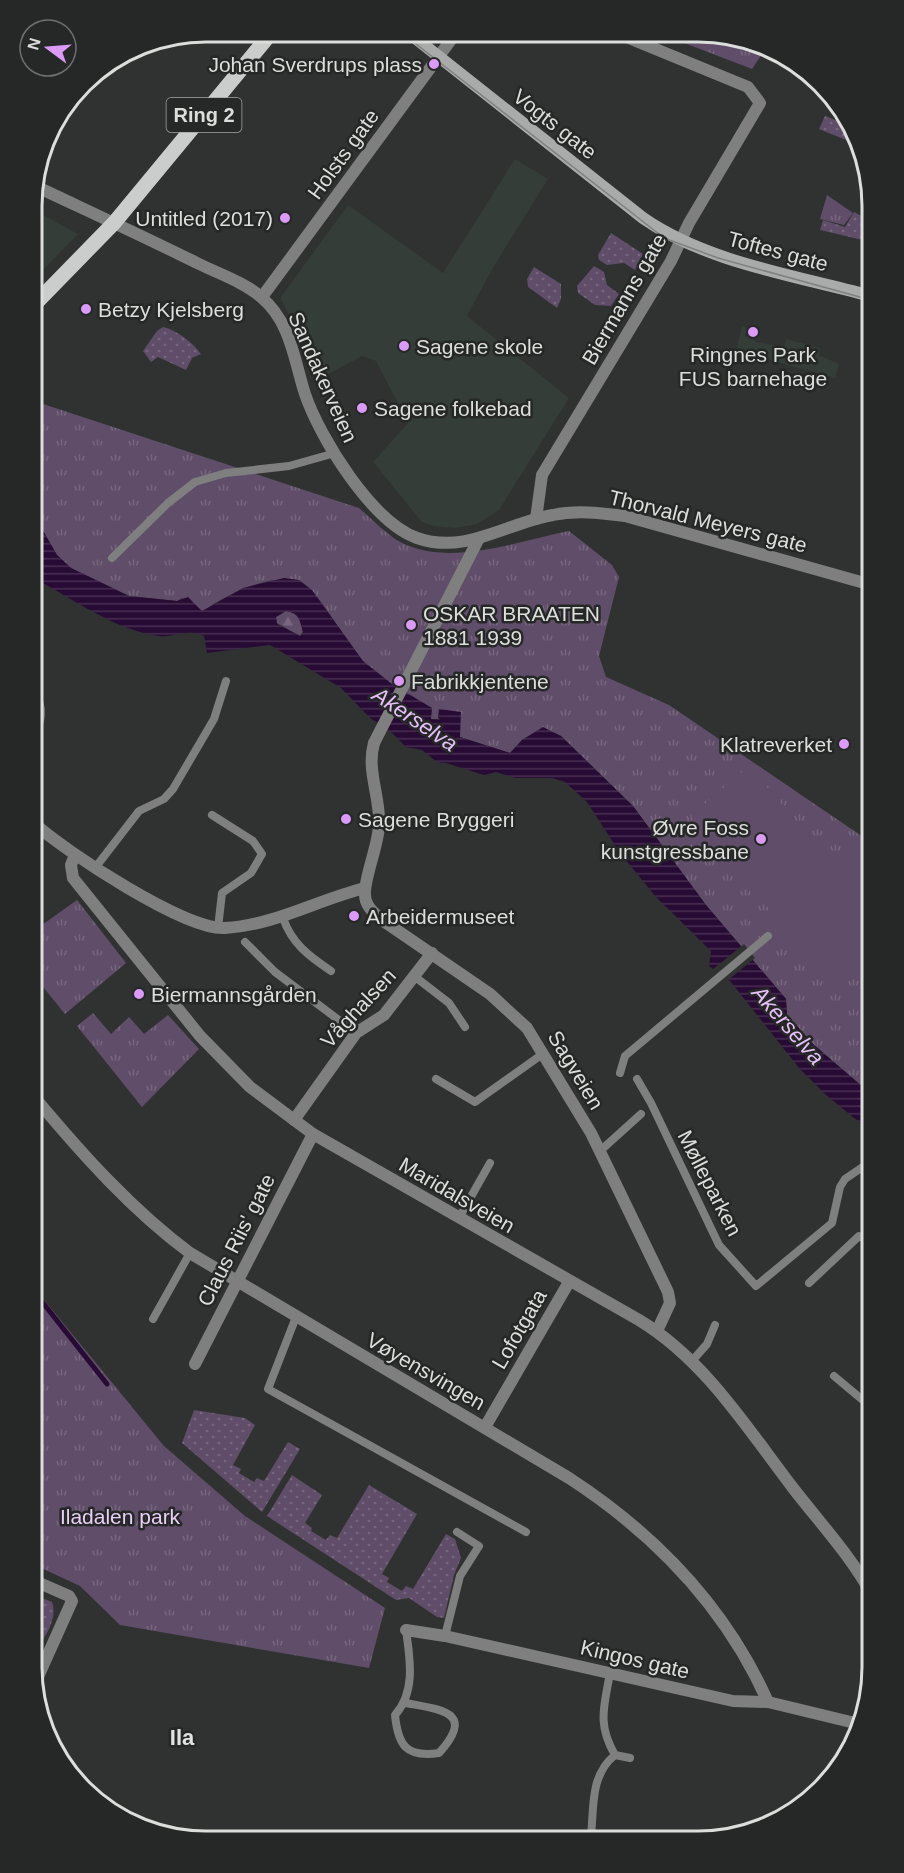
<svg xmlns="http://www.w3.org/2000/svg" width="904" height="1873" font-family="Helvetica,sans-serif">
<defs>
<pattern id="grass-dots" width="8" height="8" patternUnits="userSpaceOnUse" patternTransform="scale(1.5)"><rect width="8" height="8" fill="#604d69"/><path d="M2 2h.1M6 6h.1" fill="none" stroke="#76667e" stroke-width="1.8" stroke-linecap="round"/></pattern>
<pattern id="forest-firs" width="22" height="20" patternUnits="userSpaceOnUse" patternTransform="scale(1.5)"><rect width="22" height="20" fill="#604d69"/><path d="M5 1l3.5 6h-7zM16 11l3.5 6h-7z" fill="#76667e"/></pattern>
<pattern id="park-tufts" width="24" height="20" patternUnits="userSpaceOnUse" patternTransform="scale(1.5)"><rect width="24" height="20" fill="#604d69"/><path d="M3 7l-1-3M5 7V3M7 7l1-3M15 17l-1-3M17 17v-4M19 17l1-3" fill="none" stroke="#76667e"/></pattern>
<pattern id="water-rules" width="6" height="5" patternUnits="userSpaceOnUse" patternTransform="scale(1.5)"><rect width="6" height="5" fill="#280b34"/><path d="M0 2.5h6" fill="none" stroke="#472e51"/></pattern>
</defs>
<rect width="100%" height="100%" fill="#2f3230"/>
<g fill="#343d37">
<path d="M515 159 548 179 494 266 467 316 569 398 499 510 477 524 455 528 433 526 422 522 373 462 408 423 376 361 362 356 323 377 280 298 348 205 443 273Z"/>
<path d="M33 209 78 234 33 280Z"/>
<path d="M742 326 747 328 745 336 757 342 784 347 786 339 820 348 819 355 839 364 835 378 736 351Z"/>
</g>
<g fill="url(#grass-dots)">
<path d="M825 116 843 123 856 144 819 129Z"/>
<path d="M854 212 867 219V241L820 230 823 220 845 227Z"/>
<path d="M611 233 643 254 635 270 624 263 607 265 599 260 598 255Z"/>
<path d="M594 266 604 272 607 285 619 294 611 306 595 305 578 293 577 286Z"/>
<path d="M534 267 561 284V299L557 308 528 287 527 279Z"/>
<path d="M163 327C177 330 193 343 201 354L192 358 186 370 158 357 151 362 143 351 157 331Z"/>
<path d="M194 1410 245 1418 255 1425 233 1465 241 1469 239 1473 254 1482 257 1478 264 1481 288 1442 300 1449 262 1512 182 1443Z"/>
<path d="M292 1475 322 1495 305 1523 312 1528 311 1531 326 1540 330 1535 337 1538 369 1485 417 1514 382 1574 389 1578 387 1582 402 1591 406 1586 413 1589 446 1534 455 1539 461 1558 454 1575 444 1618 437 1617 409 1598 396 1600 267 1516Z"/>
<path d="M37 1596 52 1602C58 1619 45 1636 37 1650Z"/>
</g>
<path fill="url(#forest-firs)" d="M286 611C299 613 300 620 303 632L300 636 277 623 276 617Z"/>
<g fill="url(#park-tufts)">
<path d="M661 34 732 35 764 51 752 69Z"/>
<path d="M827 195 853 213 844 225 820 219Z"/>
<path d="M34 401 359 508C372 519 387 535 402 543 452 567 518 541 569 531L612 565 619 577 599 656 606 677 669 705 869 841 870 1093 814 1045 787 1015 786 999 706 905 633 806 561 736 543 728 522 740 510 753 460 737 441 719H430L432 708C409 699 381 679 363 662 345 644 315 578 290 579 263 579 240 589 217 602 211 605 209 610 202 611L182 598 177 601 129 596 71 568 57 555 34 515Z"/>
<path d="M77 900 126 963 65 1014 35 977V930Z"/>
<path d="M93 1013 111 1034 129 1017 144 1034 168 1015 199 1049 142 1107 77 1026Z"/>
<path d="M36 1290 164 1446 245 1516 385 1608 369 1668 120 1625 80 1586 37 1566Z"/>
</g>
<g fill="#604d69">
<path d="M749 766 831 862 772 912 691 816Z"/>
<path d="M856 851 868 865 784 935 772 921Z"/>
<path d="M868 869 869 964 837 991 789 935Z"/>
</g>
<path fill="url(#water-rules)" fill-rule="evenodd" d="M34 515 57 555 71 568 129 596 177 601 188 597 202 611 243 588 284 578 299 580 312 590 363 661 392 684 432 708 431 719 441 720 438 718 439 709 461 712 460 737 510 753 522 740 543 727 561 736 633 806 706 905 786 999 787 1015 814 1045 870 1093V1131L826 1095 799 1068 730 981 709 966 711 951 656 897 620 853 587 802 565 782 552 778H515L496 772 484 775 446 763 437 762 422 750 406 747 389 730 370 718 341 688 270 645 207 653 204 636C188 628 174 638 159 636 115 630 75 600 37 580L34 573ZM286 611C299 613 300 620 303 632L300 636 277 624 276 617Z"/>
<path fill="#2f3230" d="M744 944 755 958 727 981 714 972 712 970Z"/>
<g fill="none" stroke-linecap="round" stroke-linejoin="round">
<path stroke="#280b34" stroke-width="5" d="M36 1294 107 1384"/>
<g stroke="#7e7f7e" stroke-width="8">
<path d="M112 558 168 503 195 482 226 473 289 466 335 453"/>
<path d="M34 691C45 707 41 721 35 739"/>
<path d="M212 815 253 841 262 854 251 873 222 893 218 928"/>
<path d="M865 854 869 853"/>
<path d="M95 868 139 811 164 799 173 789 214 719 226 681"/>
<path d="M283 918C292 944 309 956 331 971"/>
<path d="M245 942 275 972 356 1033"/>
<path d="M414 976 449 1003 465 1027"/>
<path d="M620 1073 625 1056 768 936"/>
<path d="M436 1079 475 1102 544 1053"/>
<path d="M637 1079 651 1103 719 1245 756 1286 832 1223 840 1187 845 1179 870 1162"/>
<path d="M600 1151 641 1114"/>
<path d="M459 1218 490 1163"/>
<path d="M809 1283 859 1236 870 1242"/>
<path d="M296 1317 268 1389 526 1532"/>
<path d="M153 1319 190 1253"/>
<path d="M692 1361 707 1344 715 1325"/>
<path d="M834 1376 871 1407"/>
<path d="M445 1636 460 1576 479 1546 457 1532"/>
<path d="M610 1673C604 1707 597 1724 615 1755L630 1758"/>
<path d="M406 1703C442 1710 476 1712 439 1753 406 1758 398 1745 395 1715 416 1692 410 1659 406 1630"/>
<path d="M591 1836C594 1807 590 1775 615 1755"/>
</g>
<path stroke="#7e7f7e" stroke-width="12" d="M374 743 478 540"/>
<g stroke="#7e7f7e" stroke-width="12">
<path d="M33 185C88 211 143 236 197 263 217 273 244 282 261 297 291 322 294 360 305 394 320 438 372 522 417 538 466 555 506 523 553 515 577 510 600 513 625 516L868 584"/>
<path d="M262 297 456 33"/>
<path d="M536 519 542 475 671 261 689 223 760 103 748 87 619 34"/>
<path d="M374 743C366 771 381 798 379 826 378 846 364 879 365 894 365 906 373 912 382 920L490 994 527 1028 591 1133 668 1292 670 1303 657 1331"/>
<path d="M35 824C65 851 186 931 225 928 275 925 317 900 365 888"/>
<path d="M75 855 71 865 73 878 200 1036 250 1087 313 1134 639 1320C705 1360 747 1428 793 1488 820 1523 851 1556 872 1595"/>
<path d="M36 1099C82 1154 132 1210 190 1253L569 1478C655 1534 726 1608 768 1702"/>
<path d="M294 1120 356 1033 384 1015 432 953"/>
<path d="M195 1364 313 1134"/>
<path d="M485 1427 569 1282"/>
<path d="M37 1582 69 1596 72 1601 37 1679"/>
<path d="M406 1630 445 1636 733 1701 768 1702 855 1723"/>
</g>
<path stroke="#a9abaa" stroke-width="12" d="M409 33 643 218C706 262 793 275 867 295"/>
<path stroke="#cacdcb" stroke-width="15" d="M33 306 114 223 272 32"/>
<path stroke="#7f817f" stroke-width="1.5" d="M402 33 664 238 718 258 867 299"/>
</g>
<g fill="#da9af6" stroke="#252826" stroke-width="2">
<circle cx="434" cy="64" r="6"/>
<circle cx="285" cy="218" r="6"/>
<circle cx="86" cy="309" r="6"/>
<circle cx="753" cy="332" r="6"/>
<circle cx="404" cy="346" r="6"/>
<circle cx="362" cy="408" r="6"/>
<circle cx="411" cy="625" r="6"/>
<circle cx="399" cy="681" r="6"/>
<circle cx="844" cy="744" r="6"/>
<circle cx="346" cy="819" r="6"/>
<circle cx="761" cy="839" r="6"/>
<circle cx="354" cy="916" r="6"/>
<circle cx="139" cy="994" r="6"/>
</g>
<g text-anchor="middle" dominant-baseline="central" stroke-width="5" stroke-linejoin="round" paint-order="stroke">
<rect fill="#252826" stroke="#a5a7a5" stroke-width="1.5" x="166.5" y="98" width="75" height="34" rx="4.5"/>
<g font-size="20" font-weight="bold" fill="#dcdedc">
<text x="204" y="115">Ring 2</text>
</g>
<g font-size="21" fill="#dcdedc" stroke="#252826" text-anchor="start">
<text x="422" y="64" text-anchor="end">Johan Sverdrups plass</text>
<text x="273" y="218" text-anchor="end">Untitled (2017)</text>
<text x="98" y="309">Betzy Kjelsberg</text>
<text x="416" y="346">Sagene skole</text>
<text x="753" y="354" text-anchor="middle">Ringnes Park<tspan x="753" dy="24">FUS barnehage</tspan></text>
<text x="374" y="408">Sagene folkebad</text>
<text x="423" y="613">OSKAR BRAATEN<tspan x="423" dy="24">1881 1939</tspan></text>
<text x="411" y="681">Fabrikkjentene</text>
<text x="832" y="744" text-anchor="end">Klatreverket</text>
<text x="358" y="819">Sagene Bryggeri</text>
<text x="749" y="827" text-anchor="end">Øvre Foss<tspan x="749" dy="24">kunstgressbane</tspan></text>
<text x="366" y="916">Arbeidermuseet</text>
<text x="151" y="994">Biermannsgården</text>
</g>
<g font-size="21" fill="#dcdedc" stroke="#252826">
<text transform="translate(555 124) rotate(38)">Vogts gate</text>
<text transform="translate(343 154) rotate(-54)">Holsts gate</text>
<text transform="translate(778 251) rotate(15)">Toftes gate</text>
<text transform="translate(624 299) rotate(-60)">Biermanns gate</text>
<text transform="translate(323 377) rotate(66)">Sandakerveien</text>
<text transform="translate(708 521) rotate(14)">Thorvald Meyers gate</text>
<text transform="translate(358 1008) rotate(-47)">Våghalsen</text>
<text transform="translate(576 1070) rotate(59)">Sagveien</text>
<text transform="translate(710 1183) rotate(63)">Mølleparken</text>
<text transform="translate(457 1195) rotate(30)">Maridalsveien</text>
<text transform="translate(236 1240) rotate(-63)">Claus Riis' gate</text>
<text transform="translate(519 1329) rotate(-60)">Lofotgata</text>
<text transform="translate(426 1371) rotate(30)">Vøyensvingen</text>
<text transform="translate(635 1659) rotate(13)">Kingos gate</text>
</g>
<g font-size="21" fill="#eacdf8" stroke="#252826">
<text x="120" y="1516">Iladalen park</text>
</g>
<g font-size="22" font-style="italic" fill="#e8c1fa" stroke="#252826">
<text transform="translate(415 719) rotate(34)">Akerselva</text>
<text transform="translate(788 1025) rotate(49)">Akerselva</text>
</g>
<g font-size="22" font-weight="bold" fill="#e0e3e1" stroke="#252826">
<text x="182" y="1737">Ila</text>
</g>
</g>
<path d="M0 0H904V1873H0ZM206 42H698A164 164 0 0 1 862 206V1667A164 164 0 0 1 698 1831H206A164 164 0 0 1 42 1667V206A164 164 0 0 1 206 42Z" fill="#252826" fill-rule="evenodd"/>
<path fill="none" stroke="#dcdedc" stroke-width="3" d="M206 42H698A164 164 0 0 1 862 206V1667A164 164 0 0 1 698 1831H206A164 164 0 0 1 42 1667V206A164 164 0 0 1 206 42Z"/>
<g transform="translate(48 48) rotate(286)"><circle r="28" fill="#252826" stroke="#6e716f" stroke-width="1.5"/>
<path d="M0-4.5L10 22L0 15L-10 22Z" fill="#da9af6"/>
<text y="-9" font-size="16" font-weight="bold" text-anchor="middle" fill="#dcdedc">N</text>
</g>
</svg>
